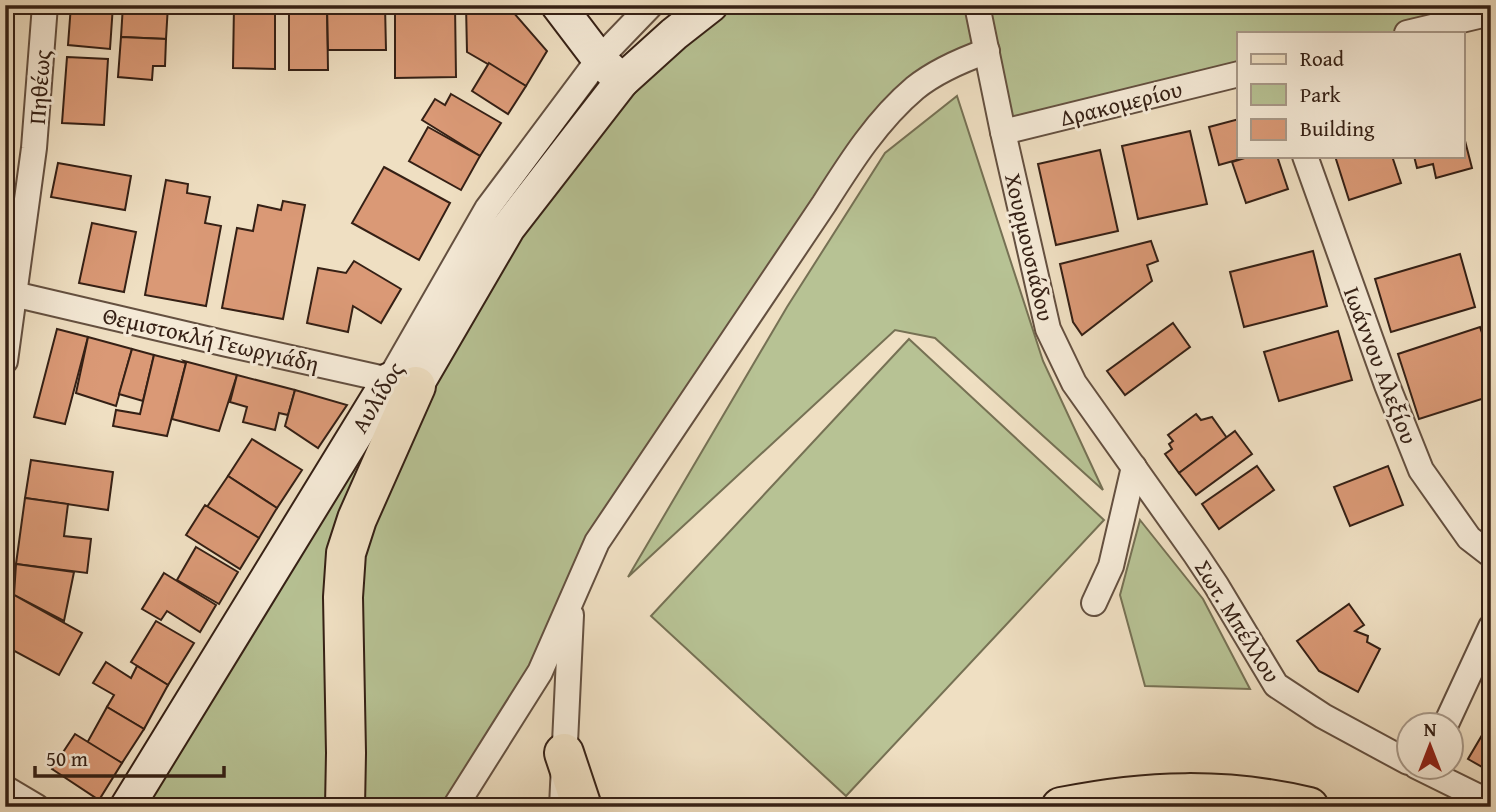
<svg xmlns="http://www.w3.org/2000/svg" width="1496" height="812" font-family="'Gentium Book Plus',serif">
<rect width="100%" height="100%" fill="#efdfc2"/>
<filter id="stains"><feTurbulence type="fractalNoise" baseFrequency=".00286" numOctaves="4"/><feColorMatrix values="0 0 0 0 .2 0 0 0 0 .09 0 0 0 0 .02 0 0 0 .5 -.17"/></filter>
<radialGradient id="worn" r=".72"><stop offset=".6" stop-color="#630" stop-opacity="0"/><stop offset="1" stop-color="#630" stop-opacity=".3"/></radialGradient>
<g fill="#b7c294" stroke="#767154" stroke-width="2">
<path d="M711 5H1491L1407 33H1239V74L1003 132 987 51 915 88 597 542 455 807H127L508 228Z"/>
<path d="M957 96 1043 361 1103 490 935 338 895 330 628 577 787 307 885 153Z"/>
<path d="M909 339 1104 520 846 796 651 616Z"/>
<path d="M1140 520 1203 599 1250 689 1145 686 1120 595Z"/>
</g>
<g fill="#da9976" stroke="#352015" stroke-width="2">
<path d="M71 5H113L110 49 68 45Z"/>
<path d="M123 5H168L166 39 121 37Z"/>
<path d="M234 5H275V69L233 68Z"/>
<path d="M289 5H327L328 70H289Z"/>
<path d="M327 5H385L386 50H328Z"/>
<path d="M395 5H455L456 77 395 78Z"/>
<path d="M466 5H507L547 51 526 86 467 52Z"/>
<path d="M121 37 166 39 165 66H153L152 80 118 77Z"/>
<path d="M67 57 108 59 104 125 62 123Z"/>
<path d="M489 63 526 86 508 114 472 91Z"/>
<path d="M451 94 501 123 480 156 422 120 435 99 445 105Z"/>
<path d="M1239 119V156H1251L1219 165 1209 127Z"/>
<path d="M428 127 480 156 461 190 409 161Z"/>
<path d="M1190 131 1207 204 1138 219 1122 146Z"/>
<path d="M1463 133 1472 168 1436 178 1433 164 1417 168 1414 156H1463Z"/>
<path d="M1100 150 1118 231 1056 245 1038 164Z"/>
<path d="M1251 156H1277L1288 189 1246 203 1232 162Z"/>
<path d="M1335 156H1392L1401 183 1349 200Z"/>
<path d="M58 163 131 176 125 210 51 197Z"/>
<path d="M384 167 450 203 419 260 352 223Z"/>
<path d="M166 180 188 184 187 193 210 197 205 223 221 226 206 306 145 295Z"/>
<path d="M283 201 305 205 283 319 222 308 237 228 253 231 258 205 281 210Z"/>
<path d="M92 223 136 232 124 292 79 283Z"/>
<path d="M1151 241 1158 261 1147 265 1152 281 1082 335 1073 322 1060 264Z"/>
<path d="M1313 251 1327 306 1244 327 1230 272Z"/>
<path d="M1460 254 1475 307 1391 332 1375 279Z"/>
<path d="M354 261 401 289 381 323 353 306 348 332 307 323 318 268 346 273Z"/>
<path d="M1173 323 1190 347 1125 395 1107 371Z"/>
<path d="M1480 327 1491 359V396L1419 419 1398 354Z"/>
<path d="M57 329 88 337 65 424 34 417Z"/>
<path d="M1338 331 1352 380 1279 401 1264 352Z"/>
<path d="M88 337 132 349 116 406 76 393Z"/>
<path d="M132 349 154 355 143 401 119 394Z"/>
<path d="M154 355 186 363 167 436 113 426 116 410 140 414Z"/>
<path d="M184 361 237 375 219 431 172 419 186 363Z"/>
<path d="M237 375 295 390 288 415 279 413 275 430 243 422 247 407 230 402Z"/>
<path d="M295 390 347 405 318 448 285 426Z"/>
<path d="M1196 414 1201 420 1212 417 1227 438 1179 473 1165 454 1172 449 1169 444 1173 441 1168 435Z"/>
<path d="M1235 431 1252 454 1196 495 1179 473Z"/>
<path d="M252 439 302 470 277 508 228 476Z"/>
<path d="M31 460 113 472 108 510 25 498Z"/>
<path d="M1257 466 1274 490 1219 529 1202 504Z"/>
<path d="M1388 466 1403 505 1350 526 1334 487Z"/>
<path d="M228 476 277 508 259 538 207 507Z"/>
<path d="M25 498 68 504 64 536 91 539 87 573 16 564Z"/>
<path d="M205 505 259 538 240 569 186 535Z"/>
<path d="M196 547 238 572 219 604 177 580Z"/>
<path d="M16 564 74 572 64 621 14 595Z"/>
<path d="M164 573 216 605 200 632 167 611 161 620 142 609Z"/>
<path d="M14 595 82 633 59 675 5 646V611Z"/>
<path d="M1349 604 1364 625 1355 631 1368 636 1367 642 1380 649 1358 692 1319 671 1297 641Z"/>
<path d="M156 621 194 643 168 685 131 662Z"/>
<path d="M106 662 131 678 137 666 168 685 144 729 107 707 114 695 93 683Z"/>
<path d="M107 707 144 729 122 763 87 743Z"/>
<path d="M1491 720V772L1468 759Z"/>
<path d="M75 734 122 763 99 800 52 769Z"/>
</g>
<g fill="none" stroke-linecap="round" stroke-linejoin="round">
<g stroke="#645040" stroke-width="28">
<g id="street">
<path d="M977 5 1003 132 1048 329 1074 383 1196 555 1216 585 1276 685 1323 716 1408 762"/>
<path d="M1407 33 1491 13"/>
<path d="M1003 132 1239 74"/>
<path d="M1305 156 1387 385 1421 470 1469 538 1491 555"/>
<path d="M5 292 223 343 389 380 487 209 599 59 651 5"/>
<path d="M5 361 34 148 45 5"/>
<path d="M1094 603 1111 566 1134 467"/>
<path d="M1446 724 1491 627"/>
<path d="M1416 766 1491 803"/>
<path d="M5 788 37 807"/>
<path d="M455 807 540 672 597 542 824 204C850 163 877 120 915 88 936 71 962 60 987 51"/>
<path d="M562 807 571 615"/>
</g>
</g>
<g stroke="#352015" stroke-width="37">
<g id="secondary">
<path d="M558 5 599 59 622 81"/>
<path d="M127 807 389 380 416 386 508 228 622 81 674 34 711 5"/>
</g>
</g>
<g stroke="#352015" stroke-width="42">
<g id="primary">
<path d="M564 753 582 807"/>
<path d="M345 807 346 753 343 597 346 553 357 519 416 386"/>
<path d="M1061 807C1146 790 1225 787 1309 807"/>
</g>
</g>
<use href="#street" stroke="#f5ead7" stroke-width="24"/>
<use href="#secondary" stroke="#f5ead7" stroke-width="33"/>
<use href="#primary" stroke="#efdfc2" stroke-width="38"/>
</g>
<g text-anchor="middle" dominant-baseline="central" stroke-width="6" stroke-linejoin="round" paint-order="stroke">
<g font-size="23" fill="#352015" stroke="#f5ead7">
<text transform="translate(39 87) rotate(-86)">Πηθέως</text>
<text transform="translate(1121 103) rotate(-14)">Δρακομερίου</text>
<text transform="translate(1030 247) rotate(77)">Χουρμουσιάδου</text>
<text transform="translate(211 339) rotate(13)">Θεμιστοκλή Γεωργιάδη</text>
<text transform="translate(1381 365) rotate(69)">Ιωάννου Αλεξίου</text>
<text transform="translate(377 397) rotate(-59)">Αυλίδος</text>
<text transform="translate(1238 621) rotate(58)">Σωτ. Μπέλλου</text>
</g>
</g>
<rect width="1496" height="812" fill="none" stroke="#efdfc2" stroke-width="28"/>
<rect x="7" y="7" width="1482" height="798" fill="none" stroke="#352015" stroke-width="3.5"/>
<rect x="14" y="14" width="1468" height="784" fill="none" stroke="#352015" stroke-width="2"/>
<rect x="1237" y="32" width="228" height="126" fill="#f5ead7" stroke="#a89989" stroke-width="2"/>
<rect x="1251" y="54" width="35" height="10" fill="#efdfc2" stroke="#a89989" stroke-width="2"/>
<text x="1300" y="66" font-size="21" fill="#352015">Road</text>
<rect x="1251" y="84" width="35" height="21" fill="#b7c294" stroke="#a89989" stroke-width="2"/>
<text x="1300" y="102" font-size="21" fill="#352015">Park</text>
<rect x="1251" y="119" width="35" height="21" fill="#da9976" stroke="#a89989" stroke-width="2"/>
<text x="1300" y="136" font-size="21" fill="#352015">Building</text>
<g transform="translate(1430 746)"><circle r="33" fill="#f5ead7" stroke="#a89989" stroke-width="2"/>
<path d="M0-5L12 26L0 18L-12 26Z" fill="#8f2418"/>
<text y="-10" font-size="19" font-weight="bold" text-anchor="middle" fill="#352015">N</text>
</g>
<path d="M35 766v10h189v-10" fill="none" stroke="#352015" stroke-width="3.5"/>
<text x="46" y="766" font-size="21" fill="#352015" stroke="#f5ead7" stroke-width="5" paint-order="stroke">50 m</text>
<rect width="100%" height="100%" filter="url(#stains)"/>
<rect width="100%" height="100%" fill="url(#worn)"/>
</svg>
